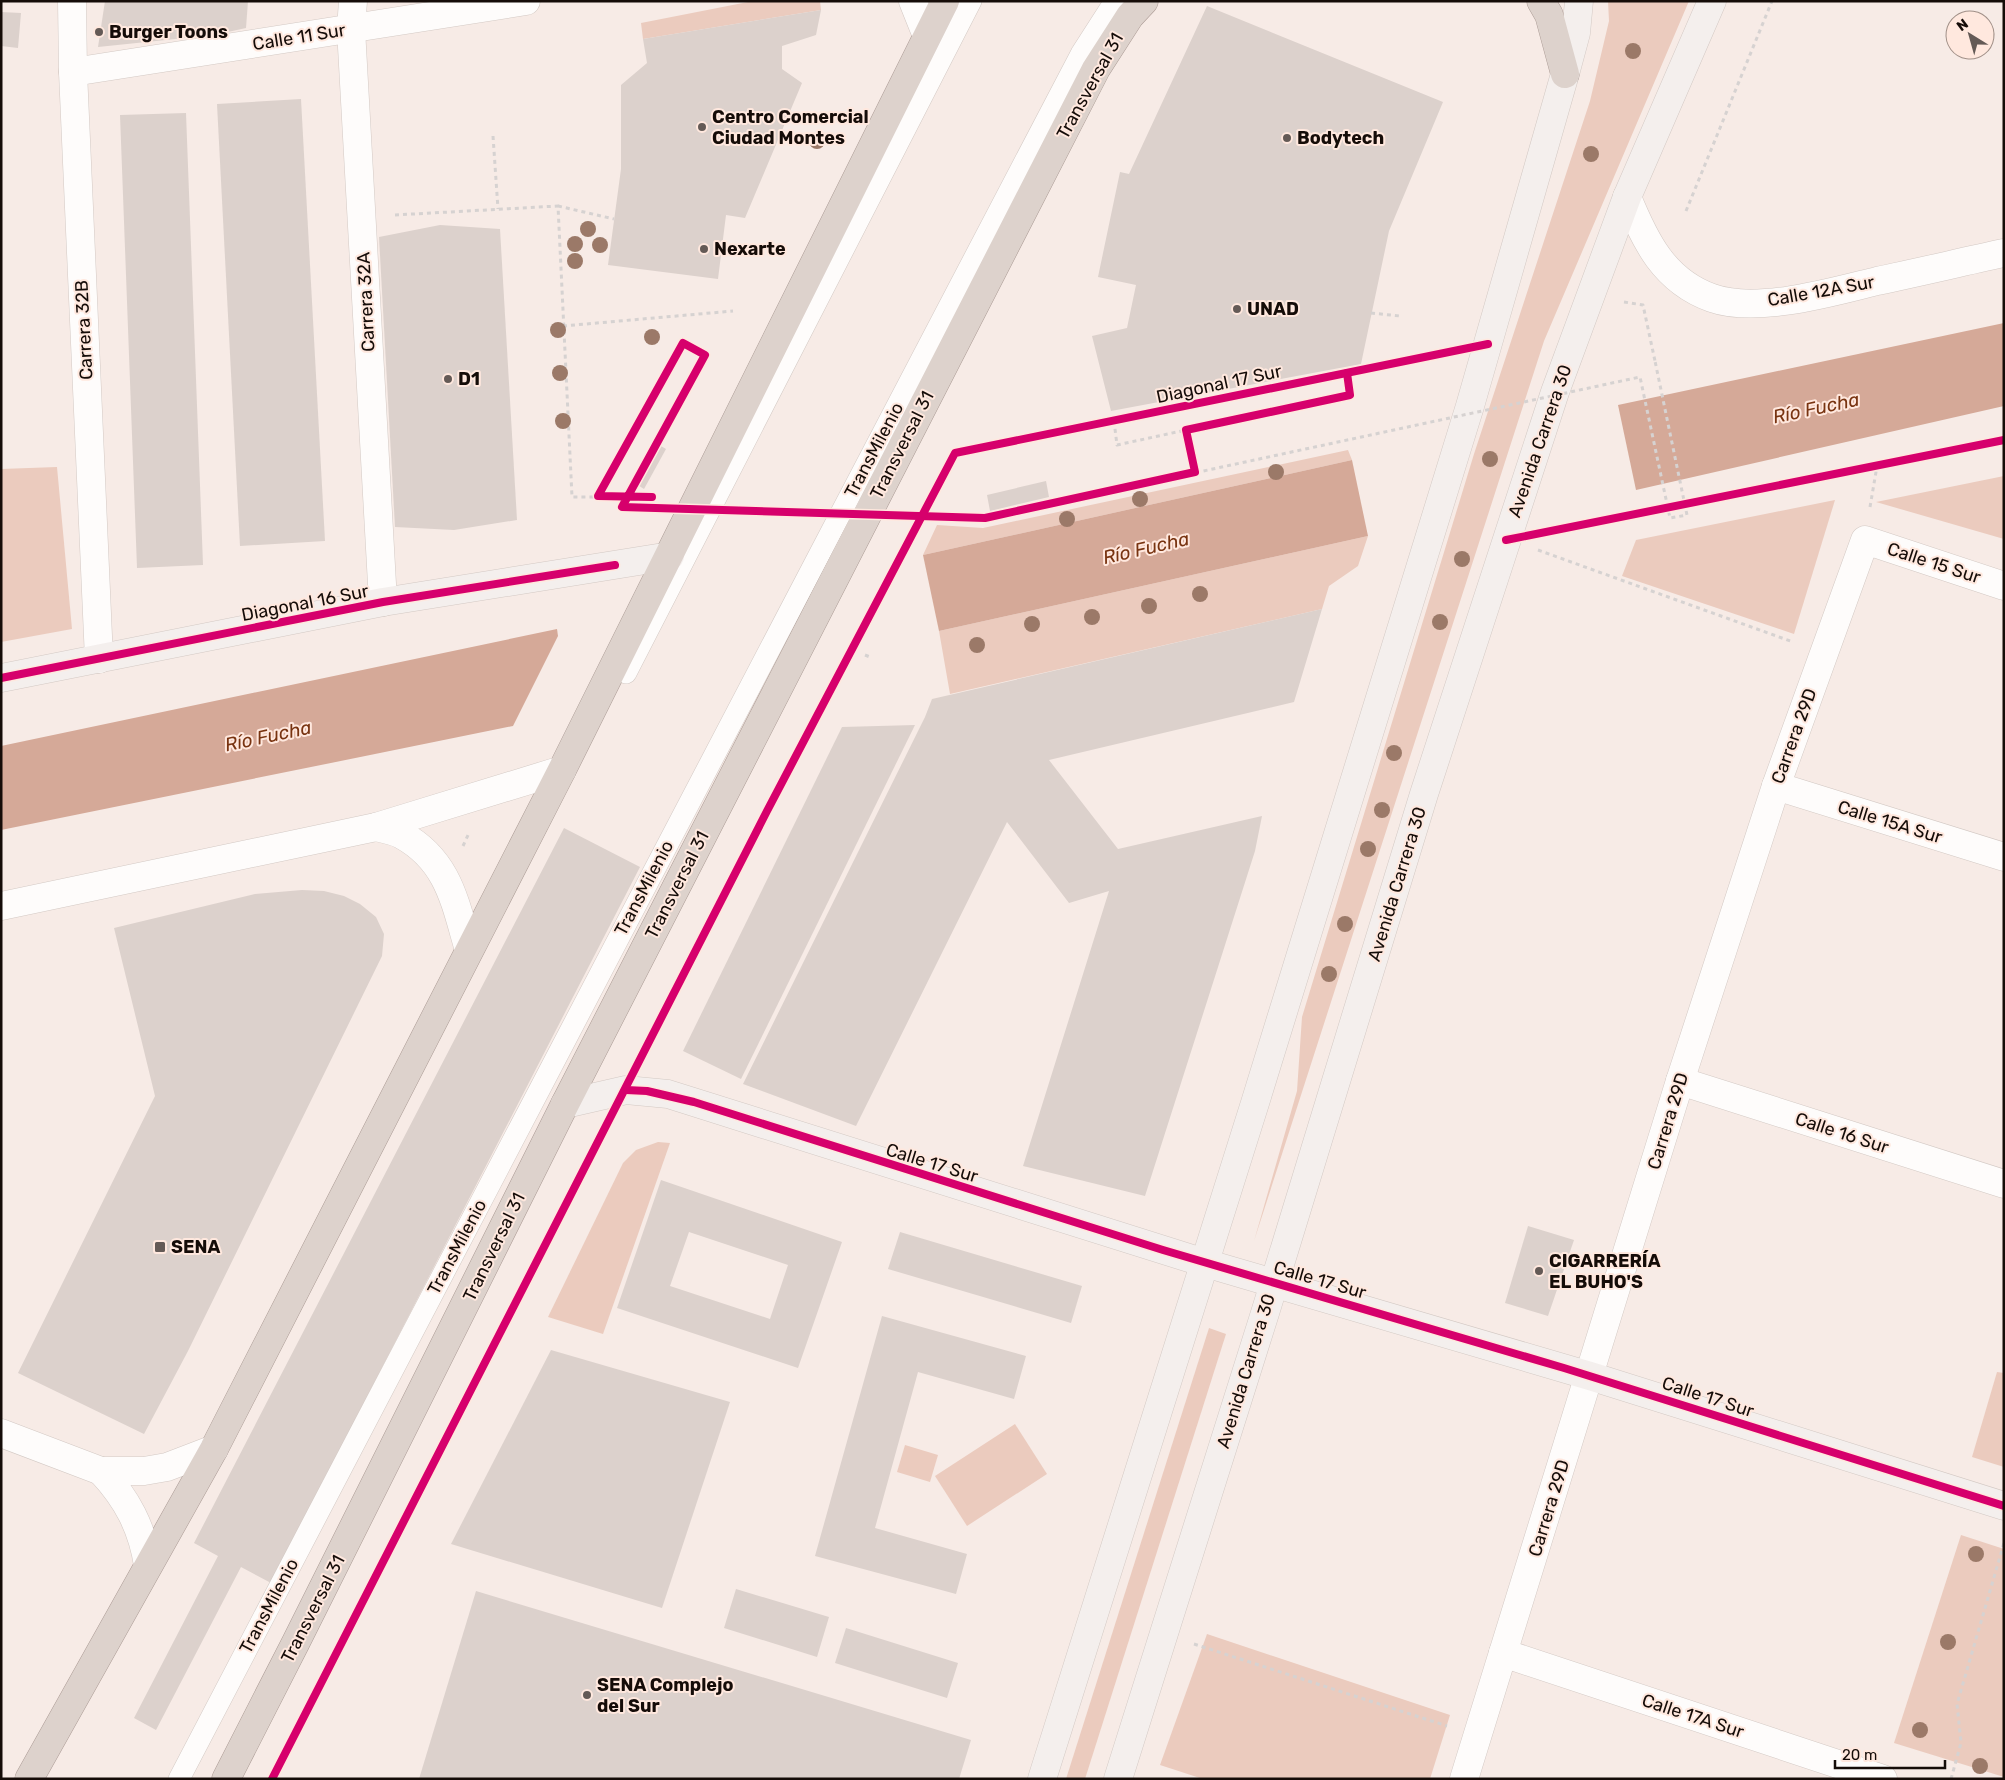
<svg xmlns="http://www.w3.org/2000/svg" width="2005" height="1780" font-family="Rubik,sans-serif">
<rect width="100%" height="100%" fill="#f7ebe6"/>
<g fill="#ebcbbe">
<path d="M753 1H820L821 10 643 39 641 23Z"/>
<path d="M1608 1H1689L1544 341 1254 1241 1297 1091 1302 1017 1474 454 1590 101 1609 21Z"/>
<path d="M1348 450 1352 460 923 555 937 525 983 528Z"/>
<path d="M57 467 72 629 1 642V469Z"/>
<path d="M2004 476V539L1876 502Z"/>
<path d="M1835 500 1794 634 1622 576 1636 540Z"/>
<path d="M1368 536 1358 566 1329 586 1322 609 950 694 939 631Z"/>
<path d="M658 1142 670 1143 603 1334 548 1317 623 1163 636 1150Z"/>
<path d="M1209 1328 1226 1334 1085 1779H1066Z"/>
<path d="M1997 1372 2004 1373V1467L1972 1457Z"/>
<path d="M1015 1424 1047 1474 967 1526 935 1476Z"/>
<path d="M905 1445 938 1455 930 1482 897 1472Z"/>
<path d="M1961 1535 2004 1549V1777L1894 1743Z"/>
<path d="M1207 1634 1450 1715 1430 1779H1203L1160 1765Z"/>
</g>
<g fill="#d5a998">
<path d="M2004 323V406L1636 490 1618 405Z"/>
<path d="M1352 460 1368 536 939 631 923 555Z"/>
<path d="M557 629 558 636 513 726 1 830V746Z"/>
</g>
<g fill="#dcd1cc" fill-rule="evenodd">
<path d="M105 1H248L246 28 214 35 98 47Z"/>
<path d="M1207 6 1443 102 1389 231 1361 364 1111 411 1092 336 1127 328 1136 285 1098 277 1120 172 1129 174Z"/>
<path d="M821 10 816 35 782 46V69L802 83 745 218 726 215 718 279 608 265 621 169V85L647 63 643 39Z"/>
<path d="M1 12 21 13 18 48 1 46Z"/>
<path d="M301 99 325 541 240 546 217 104Z"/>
<path d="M186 113 203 565 137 568 120 115Z"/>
<path d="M440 225 500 229 517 520 454 530 395 527 379 237Z"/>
<path d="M654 442 666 449 644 489 633 482Z"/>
<path d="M1046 481 1049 497 990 511 987 495Z"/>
<path d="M1322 609 1294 702 1049 760 1118 849 1262 816 1255 851 1145 1196 1023 1166 1109 891 1069 903 1007 822 856 1126 743 1084 925 717 932 699Z"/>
<path d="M915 725 741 1079 683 1051 842 727Z"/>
<path d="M564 828 640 867 271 1583 241 1567 156 1730 134 1718 218 1556 194 1543Z"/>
<path d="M302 890 324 891 344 896 360 904 376 917 384 934 382 956 188 1351 144 1434 18 1373 155 1096 114 928 255 894Z"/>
<path d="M661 1180 842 1242 798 1368 617 1308ZM689 1232 788 1265 770 1319 670 1286Z"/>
<path d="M1528 1226 1574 1240 1548 1316 1505 1303Z"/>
<path d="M900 1232 1082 1286 1071 1323 888 1269Z"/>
<path d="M882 1316 1026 1356 1014 1399 918 1372 875 1528 967 1554 956 1594 815 1556Z"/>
<path d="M551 1350 730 1402 662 1608 451 1544Z"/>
<path d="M736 1589 829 1617 817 1657 724 1628Z"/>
<path d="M476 1591 971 1740 959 1779H419Z"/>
<path d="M846 1628 958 1663 947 1698 835 1663Z"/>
</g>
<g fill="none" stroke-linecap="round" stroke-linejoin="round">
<g stroke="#d3c9c4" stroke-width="22">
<g id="lane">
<path d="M626 673 971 1"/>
<path d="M179 1779 1081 54 1115 1"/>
</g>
</g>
<g stroke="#d3c9c4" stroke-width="29">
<g id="street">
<path d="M72 1 73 72 99 659"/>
<path d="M353 1 351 29 383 602"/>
<path d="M913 1 927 36"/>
<path d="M73 72 526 1"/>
<path d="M1627 197C1645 241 1664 281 1712 298 1757 314 1832 292 1877 281 1920 272 1962 262 2004 253"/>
<path d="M1776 786 2004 857"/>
<path d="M376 827C385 829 395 831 402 835 449 861 455 903 469 950"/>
<path d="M1 906 376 827 562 770"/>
<path d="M1680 1081 2004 1184"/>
<path d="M1 1433 101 1471H144L167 1467 214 1449"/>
<path d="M101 1471C127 1499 142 1527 148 1565"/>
<path d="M1503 1653 1883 1779"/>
<path d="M1464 1779 1680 1081 1776 786 1865 540 2004 586"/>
</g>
</g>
<g stroke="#d3c9c4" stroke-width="29">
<g id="secondary">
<path d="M1 678 383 602 670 556"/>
<path d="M565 1104 626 1090 668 1094 1205 1263 1590 1376 2004 1506"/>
<path d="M1042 1779 1255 1103 1470 406 1565 74 1576 33 1579 1"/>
<path d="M1118 1779 1265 1313 1424 794 1555 392 1627 197 1712 1"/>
</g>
</g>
<g stroke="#ab9b95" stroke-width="29">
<g id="highway">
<path d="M1541 1 1549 15 1565 74"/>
<path d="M29 1779 214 1449 562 770 945 1"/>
<path d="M226 1779 296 1642 565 1104 1096 69 1130 16 1144 1"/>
</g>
</g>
<g stroke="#d6d2d1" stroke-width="3" stroke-dasharray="4 4" stroke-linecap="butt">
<path d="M493 136 498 209"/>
<path d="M558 206 614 219"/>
<path d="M1686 211 1772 1"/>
<path d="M395 215 558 206 572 497H652"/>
<path d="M1624 302 1643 305 1655 361"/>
<path d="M1371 313 1400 316"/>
<path d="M563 326 733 311"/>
<path d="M1114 421 1117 445 1186 430"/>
<path d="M955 453 1451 351"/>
<path d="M1195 472 1186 430 1350 395 1347 373"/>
<path d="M1870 507 1877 466"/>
<path d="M1538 550 1793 642"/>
<path d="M865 655 870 657"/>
<path d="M463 846 469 833"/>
<path d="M1194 1644 1447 1726"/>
<path d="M1951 1779 1961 1743 1957 1704 2004 1543"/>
</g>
<use href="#lane" stroke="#fefcfb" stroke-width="21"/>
<use href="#street" stroke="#fefcfb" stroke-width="28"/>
<use href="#secondary" stroke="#f4efed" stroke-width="28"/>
<use href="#highway" stroke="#ddd2cc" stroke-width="28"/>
<path stroke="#d6d2d1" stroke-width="3" stroke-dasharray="4 4" stroke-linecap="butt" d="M598 496 683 343 705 355 622 507 985 518 1640 377 1670 518 1687 515 1655 361"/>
<g stroke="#ffe8de" stroke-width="11">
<g id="cycleway">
<path d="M652 497 598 496 683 343 705 355 622 507 985 518 1195 472 1186 430 1350 395 1347 373"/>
<path d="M1506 540 2004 440"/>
<path d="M1 678 383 602 615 565"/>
<path d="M626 1090 647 1091 694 1102 1163 1250 1564 1368 2004 1506"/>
<path d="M272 1779 767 811 955 453 1488 344"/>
</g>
</g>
<use href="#cycleway" stroke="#d6006c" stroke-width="8"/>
</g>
<g fill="#9b7968">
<circle cx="1633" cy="51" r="8"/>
<circle cx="817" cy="141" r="8"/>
<circle cx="1591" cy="154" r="8"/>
<circle cx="588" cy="229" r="8"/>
<circle cx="575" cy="244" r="8"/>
<circle cx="600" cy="245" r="8"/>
<circle cx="575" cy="261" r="8"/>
<circle cx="558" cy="330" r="8"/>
<circle cx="652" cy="337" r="8"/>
<circle cx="560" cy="373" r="8"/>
<circle cx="563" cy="421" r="8"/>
<circle cx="1490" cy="459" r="8"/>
<circle cx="1276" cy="472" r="8"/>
<circle cx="1140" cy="499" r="8"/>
<circle cx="1067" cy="519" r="8"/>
<circle cx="1462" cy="559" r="8"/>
<circle cx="1200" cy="594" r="8"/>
<circle cx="1149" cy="606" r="8"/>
<circle cx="1092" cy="617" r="8"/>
<circle cx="1440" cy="622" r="8"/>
<circle cx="1032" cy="624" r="8"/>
<circle cx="977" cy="645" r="8"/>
<circle cx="1394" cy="753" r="8"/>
<circle cx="1382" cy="810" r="8"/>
<circle cx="1368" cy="849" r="8"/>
<circle cx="1345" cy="924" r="8"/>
<circle cx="1329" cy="974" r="8"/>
<circle cx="1976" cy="1554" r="8"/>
<circle cx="1948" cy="1642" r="8"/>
<circle cx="1920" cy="1730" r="8"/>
<circle cx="1980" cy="1766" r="8"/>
</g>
<g fill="#645a56" stroke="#ffe8de" stroke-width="2">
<circle cx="99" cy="32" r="5"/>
<circle cx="702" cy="127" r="5"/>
<circle cx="1287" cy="138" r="5"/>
<circle cx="704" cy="249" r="5"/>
<circle cx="1237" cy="309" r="5"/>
<circle cx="448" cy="379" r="5"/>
<rect x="154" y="1241" width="12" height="12" rx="2.5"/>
<circle cx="1539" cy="1271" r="5"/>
<circle cx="587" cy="1695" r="5"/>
</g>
<g text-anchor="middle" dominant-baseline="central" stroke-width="4" stroke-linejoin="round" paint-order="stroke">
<g font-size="18" font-weight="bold" fill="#150c08" stroke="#ffe8de" text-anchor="start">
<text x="109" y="32">Burger Toons</text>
<text x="712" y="117">Centro Comercial<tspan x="712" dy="21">Ciudad Montes</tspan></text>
<text x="1297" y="138">Bodytech</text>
<text x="714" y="249">Nexarte</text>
<text x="1247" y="309">UNAD</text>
<text x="458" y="379">D1</text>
<text x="171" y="1247">SENA</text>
<text x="1549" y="1261">CIGARRERÍA<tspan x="1549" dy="21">EL BUHO'S</tspan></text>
<text x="597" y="1685">SENA Complejo<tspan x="597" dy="21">del Sur</tspan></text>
</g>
<g font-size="18" fill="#150c08" stroke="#ffe8de">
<text transform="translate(299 37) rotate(-9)">Calle 11 Sur</text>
<text transform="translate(1090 86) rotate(-61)">Transversal 31</text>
<text transform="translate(1821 291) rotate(-10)">Calle 12A Sur</text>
<text transform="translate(366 302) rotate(-93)">Carrera 32A</text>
<text transform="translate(84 330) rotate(-93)">Carrera 32B</text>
<text transform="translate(1219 384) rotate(-12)">Diagonal 17 Sur</text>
<text transform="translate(1540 441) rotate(-71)">Avenida Carrera 30</text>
<text transform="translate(902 445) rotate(-63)">Transversal 31</text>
<text transform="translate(874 450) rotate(-62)">TransMilenio</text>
<text transform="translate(1934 563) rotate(18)">Calle 15 Sur</text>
<text transform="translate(305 603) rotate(-11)">Diagonal 16 Sur</text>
<text transform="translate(1794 736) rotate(-70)">Carrera 29D</text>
<text transform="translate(1890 822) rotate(17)">Calle 15A Sur</text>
<text transform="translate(1397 884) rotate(-73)">Avenida Carrera 30</text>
<text transform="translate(677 885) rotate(-63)">Transversal 31</text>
<text transform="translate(644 888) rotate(-62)">TransMilenio</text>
<text transform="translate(1668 1121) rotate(-73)">Carrera 29D</text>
<text transform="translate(1842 1133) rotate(18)">Calle 16 Sur</text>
<text transform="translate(932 1163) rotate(17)">Calle 17 Sur</text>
<text transform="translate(457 1247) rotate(-62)">TransMilenio</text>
<text transform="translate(494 1247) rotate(-64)">Transversal 31</text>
<text transform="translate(1320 1280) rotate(16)">Calle 17 Sur</text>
<text transform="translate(1246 1371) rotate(-73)">Avenida Carrera 30</text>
<text transform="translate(1708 1397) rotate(18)">Calle 17 Sur</text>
<text transform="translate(1549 1508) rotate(-73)">Carrera 29D</text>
<text transform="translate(269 1606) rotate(-62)">TransMilenio</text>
<text transform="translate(313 1609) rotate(-63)">Transversal 31</text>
<text transform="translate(1693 1716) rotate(18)">Calle 17A Sur</text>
</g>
<g font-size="19" font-style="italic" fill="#783310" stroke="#ffe8de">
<text transform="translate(1816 408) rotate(-12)">Río Fucha</text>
<text transform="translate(1146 548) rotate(-13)">Río Fucha</text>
<text transform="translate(268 736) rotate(-12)">Río Fucha</text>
</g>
</g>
<rect width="2005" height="1780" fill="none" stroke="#150c08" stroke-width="5"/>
<g transform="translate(1970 35) rotate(323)"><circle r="24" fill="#ffe8de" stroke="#a19088"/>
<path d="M0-4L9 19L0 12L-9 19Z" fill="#645a56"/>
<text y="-8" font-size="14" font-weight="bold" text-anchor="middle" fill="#150c08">N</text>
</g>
<path d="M1835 1760v8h110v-8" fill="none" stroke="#150c08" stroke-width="2.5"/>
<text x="1842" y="1760" font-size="15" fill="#150c08" stroke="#ffe8de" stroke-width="4" paint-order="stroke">20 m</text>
</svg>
